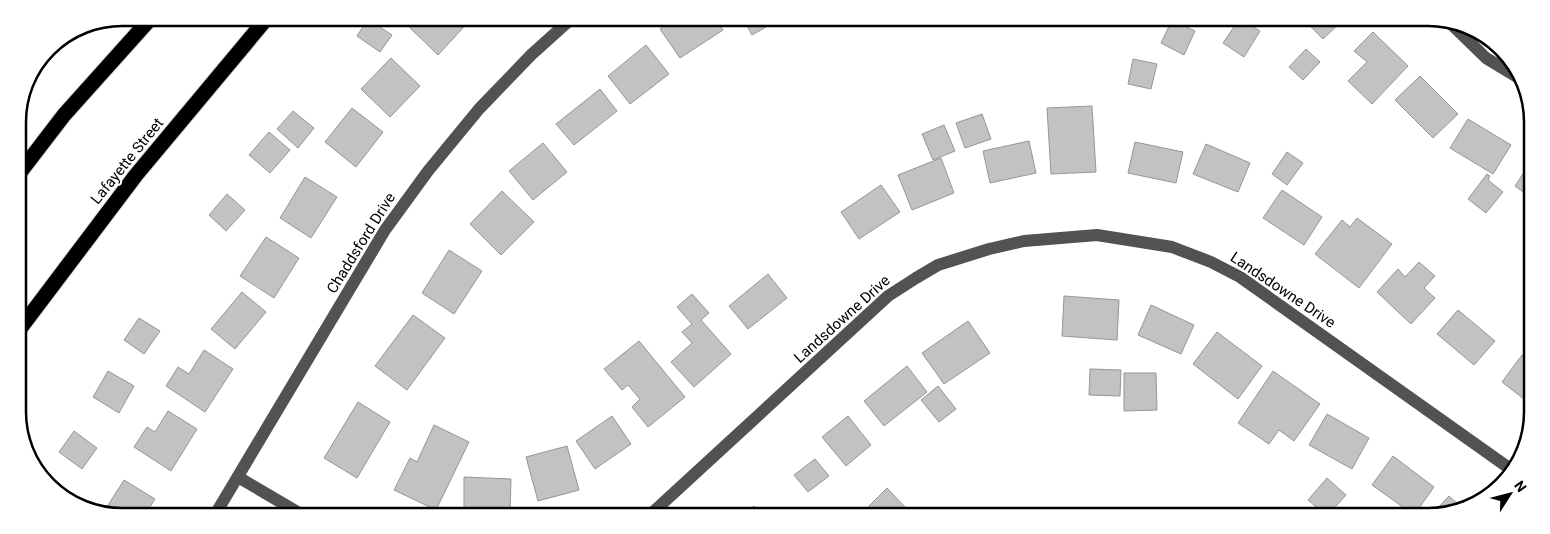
<svg xmlns="http://www.w3.org/2000/svg" width="1550" height="534" font-family="Roboto,sans-serif">
<rect width="100%" height="100%" fill="#fff"/>
<g fill="#c2c2c2" stroke="#969696">
<path d="M410 18H472L438 55 405 23Z"/>
<path d="M368 19 392 35 380 52 357 36Z"/>
<path d="M675 19H716L723 30 680 58 660 29Z"/>
<path d="M743 19H780L752 35Z"/>
<path d="M1172 20 1195 31 1184 55 1161 43Z"/>
<path d="M1238 21H1244L1260 31 1244 57 1223 43Z"/>
<path d="M1305 21H1342L1323 39Z"/>
<path d="M1373 32 1408 66 1372 104 1348 81 1367 62 1354 51Z"/>
<path d="M646 45 669 74 630 104 608 76Z"/>
<path d="M1306 49 1320 62 1303 80 1289 67Z"/>
<path d="M391 58 420 86 390 117 361 89Z"/>
<path d="M1133 59 1157 64 1151 89 1128 84Z"/>
<path d="M1420 76 1458 114 1433 138 1395 100Z"/>
<path d="M600 89 617 111 574 145 556 124Z"/>
<path d="M1092 106 1096 172 1051 174 1047 108Z"/>
<path d="M352 108 383 132 356 167 325 142Z"/>
<path d="M293 111 314 128 298 148 277 129Z"/>
<path d="M982 114 991 139 965 148 956 123Z"/>
<path d="M1468 119 1511 145 1493 174 1450 148Z"/>
<path d="M944 125 955 151 933 160 922 134Z"/>
<path d="M269 132 290 150 270 173 249 155Z"/>
<path d="M1029 141 1036 173 990 183 983 151Z"/>
<path d="M1135 142 1183 152 1176 183 1128 173Z"/>
<path d="M543 143 567 172 533 200 509 171Z"/>
<path d="M1206 144 1250 163 1238 192 1193 174Z"/>
<path d="M1287 152 1303 163 1287 185 1272 174Z"/>
<path d="M941 158 954 193 912 210 898 175Z"/>
<path d="M1530 163V197L1515 186Z"/>
<path d="M1487 174 1490 176 1488 180 1503 192 1486 213 1468 199Z"/>
<path d="M305 177 337 197 311 238 280 218Z"/>
<path d="M881 185 900 212 859 239 841 212Z"/>
<path d="M1282 190 1322 217 1304 245 1263 218Z"/>
<path d="M502 191 534 222 501 255 470 224Z"/>
<path d="M227 194 245 210 226 231 209 215Z"/>
<path d="M1357 218 1392 244 1359 288 1315 254 1342 220 1350 227Z"/>
<path d="M266 237 299 258 274 298 240 276Z"/>
<path d="M449 250 482 271 454 314 422 293Z"/>
<path d="M1419 262 1435 276 1424 288 1435 298 1411 324 1377 292 1398 269 1405 277Z"/>
<path d="M768 274 787 298 748 329 729 306Z"/>
<path d="M242 292 266 312 235 349 211 329Z"/>
<path d="M692 294 709 313 701 320 731 354 694 387 671 362 692 343 682 332 692 324 677 307Z"/>
<path d="M1064 296 1119 300 1117 340 1062 336Z"/>
<path d="M1151 305 1194 325 1181 354 1138 335Z"/>
<path d="M1458 310 1495 341 1474 365 1437 334Z"/>
<path d="M413 315 445 338 407 390 375 366Z"/>
<path d="M139 318 160 331 144 354 124 340Z"/>
<path d="M968 321 990 353 944 384 922 353Z"/>
<path d="M1217 332 1262 366 1238 399 1193 364Z"/>
<path d="M639 341 685 397 648 427 632 407 640 399 628 385 622 390 604 369Z"/>
<path d="M204 350 233 369 205 412 166 386 178 367 189 374Z"/>
<path d="M1522 355 1529 361V403L1502 382Z"/>
<path d="M907 366 927 392 884 426 864 401Z"/>
<path d="M1090 369 1121 370 1120 396 1089 395Z"/>
<path d="M108 371 134 386 119 413 93 397Z"/>
<path d="M1273 371 1320 404 1294 441 1279 430 1269 444 1238 423Z"/>
<path d="M1124 373H1156L1157 410 1124 411Z"/>
<path d="M938 386 956 409 939 422 921 400Z"/>
<path d="M358 402 390 422 357 478 324 458Z"/>
<path d="M168 411 197 429 171 471 134 447 147 427 155 432Z"/>
<path d="M1327 414 1369 438 1352 469 1309 445Z"/>
<path d="M612 416 631 444 595 469 576 441Z"/>
<path d="M848 416 871 445 846 466 822 437Z"/>
<path d="M434 425 469 442 436 510 394 490 410 458 417 462Z"/>
<path d="M74 431 97 448 82 469 59 452Z"/>
<path d="M567 446 579 490 538 501 526 457Z"/>
<path d="M1393 456 1434 487 1414 515 1372 485Z"/>
<path d="M815 459 829 476 808 492 794 475Z"/>
<path d="M464 477 511 479 510 514H464Z"/>
<path d="M1327 478 1346 495 1327 516 1308 500Z"/>
<path d="M124 480 155 499 146 513H103Z"/>
<path d="M887 488 906 508 899 515H872L866 509Z"/>
<path d="M1449 496 1460 506 1430 516Z"/>
<path d="M754 506 760 515H743Z"/>
</g>
<g fill="none" stroke-linecap="round" stroke-linejoin="round">
<g stroke="#dbdbdb" stroke-width="17">
<g id="highway">
<path d="M18 175 64 115 151 18"/>
<path d="M19 330 136 175 267 18"/>
</g>
</g>
<g stroke="#525252" stroke-width="12">
<path d="M1448 21 1486 58 1519 78"/>
<path d="M238 477 299 513"/>
<path d="M216 513 385 230 428 171 479 109 531 55 571 19"/>
<path d="M651 514 888 296 916 278 938 265 989 249 1024 241 1097 235 1172 247 1211 262 1240 277 1509 468"/>
</g>
<use href="#highway" stroke="#000" stroke-width="15"/>
</g>
<g text-anchor="middle" dominant-baseline="central" stroke-width="4" stroke-linejoin="round" paint-order="stroke">
<g font-size="15" fill="#000" stroke="#fff">
<text transform="translate(127 161) rotate(-51)">Lafayette Street</text>
<text transform="translate(361 243) rotate(-58)">Chaddsford Drive</text>
<text transform="translate(1283 290) rotate(34)">Landsdowne Drive</text>
<text transform="translate(842 319) rotate(-42)">Landsdowne Drive</text>
</g>
</g>
<path d="M0 0H1550V534H0ZM122 26H1428A96 96 0 0 1 1524 122V412A96 96 0 0 1 1428 508H122A96 96 0 0 1 26 412V122A96 96 0 0 1 122 26Z" fill="#fff" fill-rule="evenodd"/>
<path fill="none" stroke="#000" stroke-width="2.5" d="M122 26H1428A96 96 0 0 1 1524 122V412A96 96 0 0 1 1428 508H122A96 96 0 0 1 26 412V122A96 96 0 0 1 122 26Z"/>
<g transform="translate(1510 494) rotate(54)" stroke="#ffffff" stroke-width="4" paint-order="stroke">
<path d="M0-4L9 19L0 12L-9 19Z" fill="#000000"/>
<text y="-8" font-size="14" font-weight="bold" text-anchor="middle" fill="#000000">N</text>
</g>
</svg>
